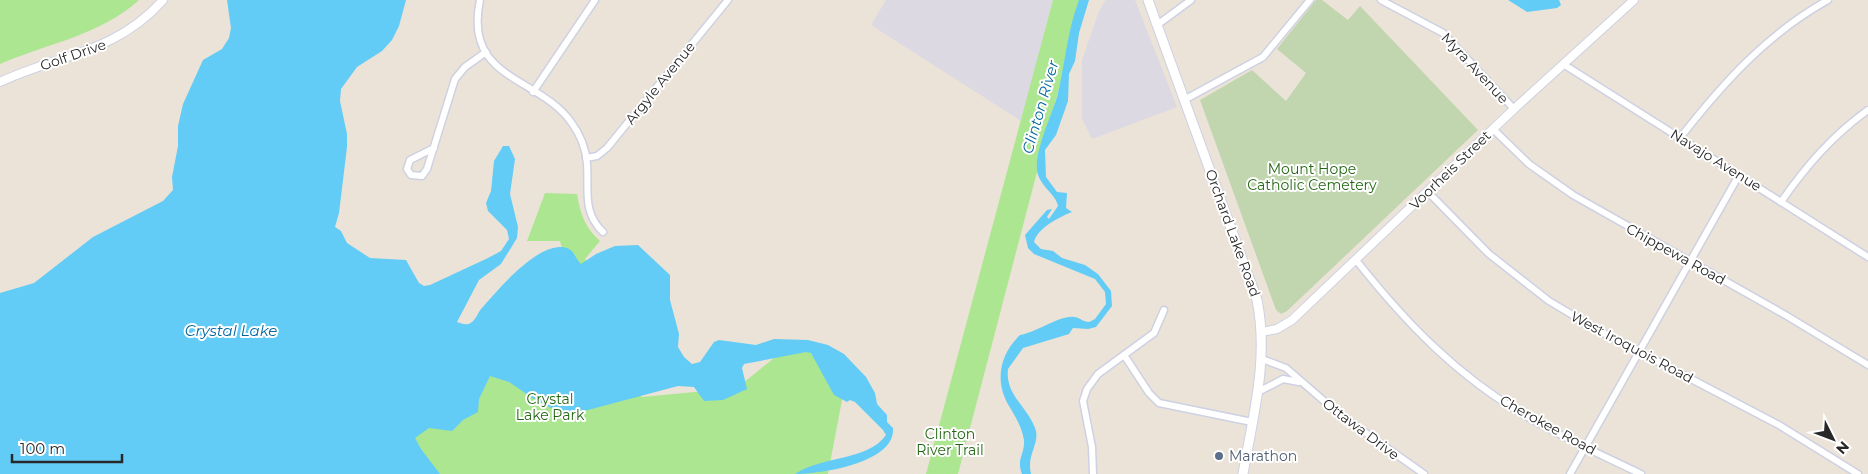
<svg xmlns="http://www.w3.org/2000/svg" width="1868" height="474" font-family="Montserrat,sans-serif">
<rect width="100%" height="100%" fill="#ebe3d8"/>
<g fill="#dcd9e3">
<path d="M886 0H1053L1021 121 871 25Z"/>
<path d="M1106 0H1135L1177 107 1092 139 1082 119V60L1099 11Z"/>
</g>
<g fill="#ace690">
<path d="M0 0H139C99 36 48 43 0 64Z"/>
<path d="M1053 0H1082L958 474H926Z"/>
<path d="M545 193 577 194C580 213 585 228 600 241L585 259 633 302 591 353 642 397 737 388 790 345 849 363 828 474H400L397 436 570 278 560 241H527Z"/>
</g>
<path fill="#c1d6ae" d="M1316 0H1322L1348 20 1360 6 1478 130 1287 311 1281 314 1276 310 1200 100 1252 70 1286 101 1306 73 1277 49Z"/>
<g fill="#62ccf6">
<path d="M227 0H406L399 26 392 40 382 51 357 67 341 89 340 101 347 134V147L339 213 335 227 341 231 347 243 370 258 406 260 419 283 424 286 430 285 488 258 501 251 509 239 507 230 488 211 486 203 491 191 494 161 503 146H509L515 159 510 194 518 227 517 238 501 264 479 280 457 322C462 324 468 326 472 322 476 319 478 313 481 309 497 291 542 236 569 249 575 252 576 260 581 264L596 254 615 246 638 245 670 275V300L679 334 678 347 684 357 692 364 700 362 714 342 719 340 756 345 774 339 808 340 828 345 844 354 866 377 875 393 877 404 887 415V422L893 428C896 463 820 474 795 474 821 456 868 461 886 435L883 430 855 402 850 400 847 402 834 395 811 353 806 352 744 364 742 368 747 389 723 400 704 401 694 387 678 386 573 414 553 409 534 399 509 382 490 376 479 399 478 412 463 420 452 431 429 428 415 438 421 449 440 474H0V293L34 283 93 237 163 201 173 190 172 177 178 146V126L183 104 203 60 222 49 229 38 231 28Z"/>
<path d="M1079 0H1089L1079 33 1075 61 1069 74 1068 101 1056 135 1045 150 1046 177 1057 192 1067 193 1066 208 1072 212C1060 217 1038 227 1034 242L1041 249 1053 251 1062 258 1085 265 1098 274 1111 291 1112 306 1096 327 1088 329 1073 328 1069 334 1023 348 1008 369C1005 395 1027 406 1035 428 1041 443 1026 454 1031 474H1022C1016 458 1025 455 1024 440 1022 427 1015 416 1009 406 994 381 1000 354 1020 335 1036 333 1060 315 1074 317 1079 317 1083 322 1089 322L1095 319 1106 304 1105 292 1095 279 1034 254 1028 248 1025 235 1047 210 1052 209 1047 217 1049 219 1058 206C1056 194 1039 186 1037 170 1035 150 1051 117 1057 97 1065 65 1067 31 1079 0Z"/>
<path d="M1508 0H1559L1561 5 1557 8 1527 12Z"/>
</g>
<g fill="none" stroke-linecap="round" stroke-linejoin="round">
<g stroke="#cdd1e2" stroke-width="9">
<g id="minor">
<path d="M480 0C463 80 538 76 571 122 580 134 586 149 587 164 589 190 582 212 603 232"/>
<path d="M1381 0 1443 33 1514 109"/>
<path d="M1157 25 1191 0"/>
<path d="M1563 64 1868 257"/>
<path d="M533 92 595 0"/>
<path d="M1184 100 1263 57 1310 0"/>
<path d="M1493 129 1529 164 1573 195 1787 316 1868 365"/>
<path d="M1680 138C1723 83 1767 34 1828 0"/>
<path d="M434 148 410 160 407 169 411 175 422 176 427 169 455 79 465 67 486 52"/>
<path d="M586 158 597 156 607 148 728 0"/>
<path d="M1428 192 1489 254 1549 301 1596 329 1779 425 1858 474"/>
<path d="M1781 202C1806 166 1832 136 1868 110"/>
<path d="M1356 260C1405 322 1457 376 1526 416 1563 438 1602 455 1641 474"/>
<path d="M1124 355 1149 393 1159 403 1252 422"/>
<path d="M1262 359 1286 368 1339 414 1424 474"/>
<path d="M1258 392 1283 379 1299 382"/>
<path d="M1093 474 1092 447 1083 401 1087 389 1098 374 1154 333 1164 310"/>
<path d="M1570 474 1739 175"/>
</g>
</g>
<g stroke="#cdd1e2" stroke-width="10">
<g id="tertiary">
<path d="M0 82C60 54 116 53 163 0"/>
<path d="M1262 332 1277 329 1292 320 1514 109 1634 0"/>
</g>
</g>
<g stroke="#cdd1e2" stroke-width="11">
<path id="secondary" d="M1148 0 1257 300C1269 359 1253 416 1243 474"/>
</g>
<use href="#minor" stroke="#fff" stroke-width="6"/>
<use href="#tertiary" stroke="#fff" stroke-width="8"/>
<use href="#secondary" stroke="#fff" stroke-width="9"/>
</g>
<circle fill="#5c6f8a" stroke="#fff" stroke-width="2" cx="1219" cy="456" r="5"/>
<g text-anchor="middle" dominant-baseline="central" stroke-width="4" stroke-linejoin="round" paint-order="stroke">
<g font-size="14" fill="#282828" stroke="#fff">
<text transform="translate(73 55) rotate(-19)">Golf Drive</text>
<text transform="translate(1475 68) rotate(47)">Myra Avenue</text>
<text transform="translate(660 83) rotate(-51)">Argyle Avenue</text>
<text transform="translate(1716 160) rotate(32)">Navajo Avenue</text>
<text transform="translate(1450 170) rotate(-44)">Voorheis Street</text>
<text transform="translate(1233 233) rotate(70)">Orchard Lake Road</text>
<text transform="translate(1676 254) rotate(29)">Chippewa Road</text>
<text transform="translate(1632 347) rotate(28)">West Iroquois Road</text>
<text transform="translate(1548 425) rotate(29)">Cherokee Road</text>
<text transform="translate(1361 429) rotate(37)">Ottawa Drive</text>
</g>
<g font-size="14" fill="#246814" stroke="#fff">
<text x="1312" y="169">Mount Hope<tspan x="1312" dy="16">Catholic Cemetery</tspan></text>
<text x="550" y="399">Crystal<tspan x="550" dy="16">Lake Park</tspan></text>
<text x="950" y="434">Clinton<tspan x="950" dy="16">River Trail</tspan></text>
</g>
<g font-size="14" fill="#4e5e75" stroke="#fff" text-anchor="start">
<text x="1229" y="456">Marathon</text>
</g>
<g font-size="15" font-style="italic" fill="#05679f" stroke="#fff">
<text transform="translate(1040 107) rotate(-74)">Clinton River</text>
<text x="231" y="330">Crystal Lake</text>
</g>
</g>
<g transform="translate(1833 439) rotate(132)" stroke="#ffffff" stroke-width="4" paint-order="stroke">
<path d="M0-4L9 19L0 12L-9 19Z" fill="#282828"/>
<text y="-8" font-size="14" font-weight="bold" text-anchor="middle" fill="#282828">N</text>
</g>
<path d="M12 454v8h110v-8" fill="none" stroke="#282828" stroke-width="2.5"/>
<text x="20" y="454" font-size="15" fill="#282828" stroke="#ffffff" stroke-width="4" paint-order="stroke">100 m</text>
</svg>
